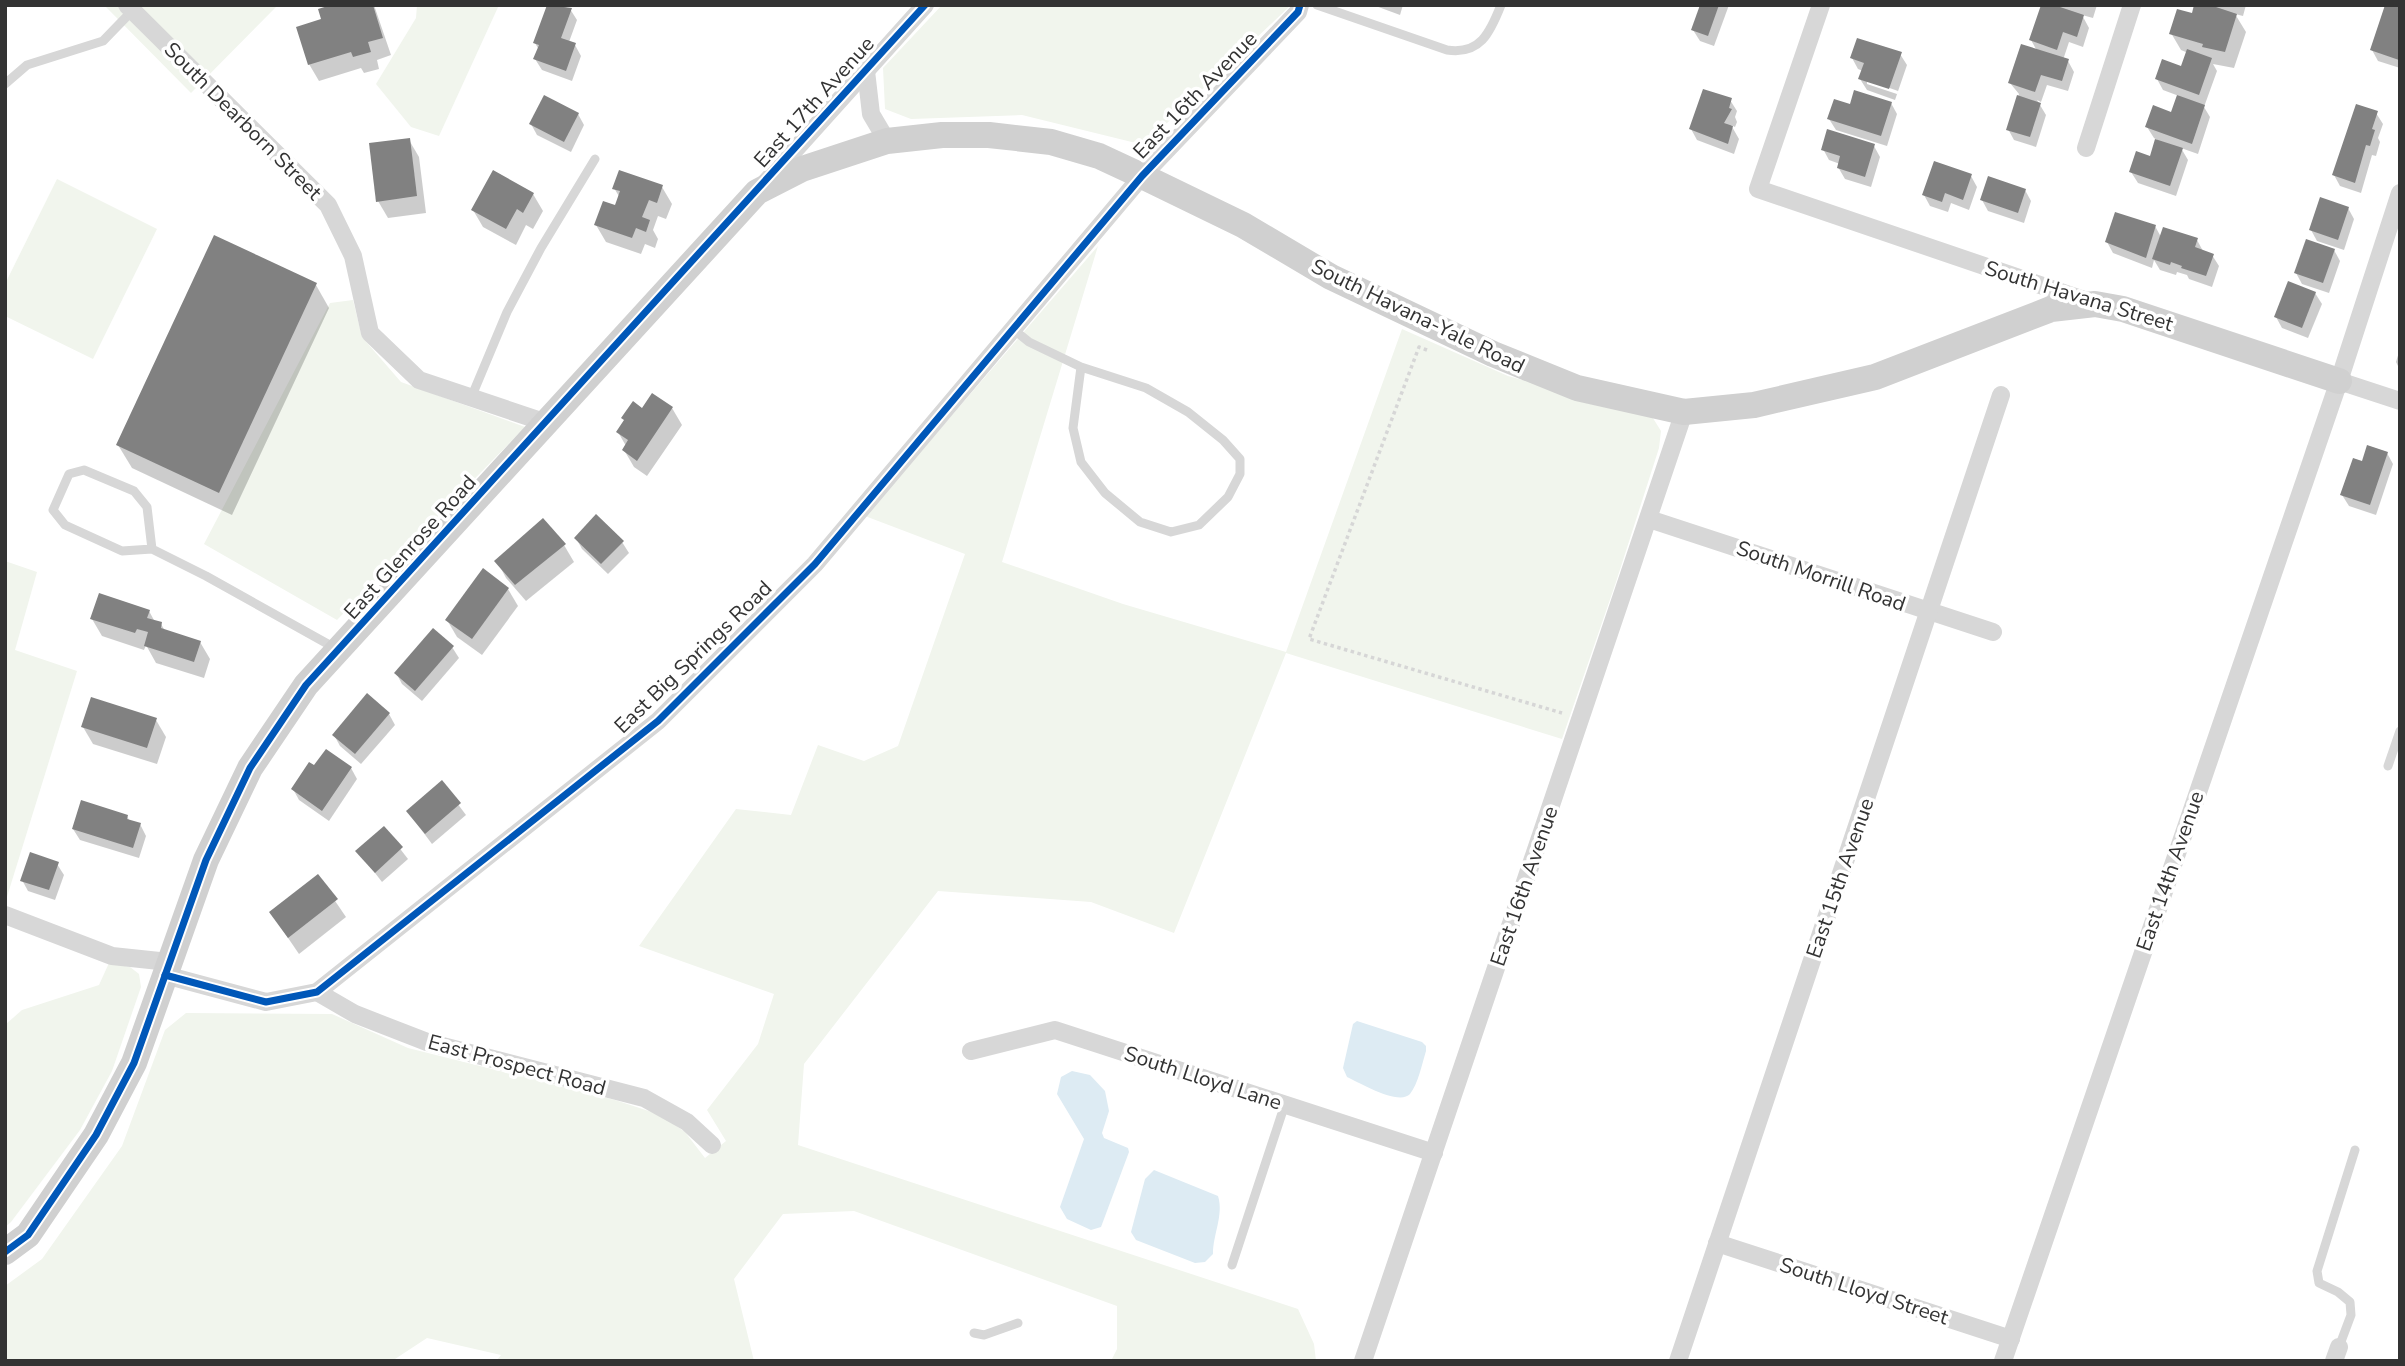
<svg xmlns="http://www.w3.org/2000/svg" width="2405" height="1366" font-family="'Nunito Sans',sans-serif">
<rect width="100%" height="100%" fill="#fff"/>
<g fill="#f1f5ed">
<path d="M104 5H278L191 93Z"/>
<path d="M417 5H499L439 136 411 127 376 84 416 18Z"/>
<path d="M942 5H1291L1144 145 1022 115 911 119 885 109 883 68Z"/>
<path d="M57 179 157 229 93 359 5 316V284Z"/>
<path d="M1098 246 1002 562 1123 604 1286 652 1402 329 1508 376 1651 415 1661 431 1659 448 1616 582 1562 739 1286 653 1174 933 1091 902 938 891 804 1064 798 1145 1298 1309 1314 1344 1316 1361H1111L1117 1349V1306L854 1211 783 1214 734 1279 754 1361H496L501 1355 427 1338 392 1361H5V1286L42 1259 122 1146 165 1030 186 1013 332 1014 408 1048 615 1100 661 1115 685 1132 705 1158 726 1141 707 1110 758 1044 774 994 639 946 736 809 791 815 818 745 864 761 898 746 965 554 865 516Z"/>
<path d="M353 300 362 337 401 382 525 427 337 620 204 544 330 303Z"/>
<path d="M5 561 37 572 15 650 77 671 6 900Z"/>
<path d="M109 963 130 967 139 974 141 987 112 1071 80 1130 11 1222 5 1227V1025L22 1010 99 985Z"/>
</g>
<g fill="#ddebf3">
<path d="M1357 1021 1422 1042 1426 1046V1051C1422 1064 1418 1084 1410 1094 1399 1106 1360 1083 1347 1077L1343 1068 1353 1024Z"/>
<path d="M1072 1071 1090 1075 1105 1091 1109 1111 1102 1133 1104 1138 1128 1148 1129 1152 1101 1227 1091 1230 1067 1219 1060 1207 1084 1139 1057 1094 1061 1077Z"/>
<path d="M1154 1170 1218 1196C1224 1215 1213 1234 1213 1254L1205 1262 1195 1263 1136 1240 1131 1232 1145 1179Z"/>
</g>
<g fill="#0003" fill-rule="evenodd">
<path d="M337 5H374L391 55 377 60 379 69 364 73 361 68 319 81 309 64 323 20Z"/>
<path d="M549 5H560L570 9 577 20 569 42 575 45 581 56 572 81 542 70 535 59 539 50 535 43Z"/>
<path d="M1373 5H1403L1400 15Z"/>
<path d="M1702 5H1729L1714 46 1700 41 1693 30Z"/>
<path d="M2051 5H2097L2093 18 2082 15 2089 28 2083 47 2069 42 2063 60 2068 61 2074 72 2068 91 2047 85 2041 102 2037 100 2046 115 2036 147 2014 140 2008 129 2019 94 2010 83 2037 51 2031 40Z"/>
<path d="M2206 5H2246L2243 16 2235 14 2246 32 2234 68 2213 64 2217 71 2204 107 2210 117 2198 154 2181 148 2188 160 2176 196 2138 183 2131 172 2151 158 2157 140 2154 138 2147 127 2172 114 2179 96 2163 90 2157 79 2182 68 2188 53 2181 50 2171 33Z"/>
<path d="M2400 5V68L2378 61 2372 50Z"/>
<path d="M1900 54 1907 65 1895 100 1867 90 1860 79 1863 71 1858 69 1852 58ZM1867 80 1898 91 1897 94 1867 84Z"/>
<path d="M1730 100 1737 111 1735 117 1737 122 1735 127 1731 125 1739 139 1734 154 1697 140 1691 129Z"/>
<path d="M1891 103 1897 114 1887 146 1836 130 1829 119 1851 106Z"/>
<path d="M2376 113 2383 124 2378 138 2380 142 2376 156 2372 155 2361 193 2340 186 2334 175Z"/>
<path d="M578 114 584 125 571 152 537 135 531 124Z"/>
<path d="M409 140 419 157 426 213 388 218 378 201Z"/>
<path d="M1874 146 1880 157 1871 187 1845 179 1838 167 1840 164 1829 160 1823 149Z"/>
<path d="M1971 176 1977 187 1969 210 1951 203 1948 212 1930 206 1924 195Z"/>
<path d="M662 187 672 204 666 219 658 216 653 230 658 239 655 248 645 244 641 254 606 242 596 225 617 207 620 198 614 188Z"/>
<path d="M2025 190 2031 201 2024 223 1988 211 1982 200Z"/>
<path d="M533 194 543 211 533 229 526 225 516 245 483 227 473 210Z"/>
<path d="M2348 208 2354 219 2344 250 2317 241 2311 230Z"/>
<path d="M2155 226 2161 237 2197 240 2203 251 2212 255 2219 266 2212 287 2189 279 2187 275 2177 272 2176 275 2160 270 2154 260 2152 268 2113 253 2107 242Z"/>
<path d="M2334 250 2340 261 2329 293 2302 284 2296 273Z"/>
<path d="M316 285 329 308 232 515 132 468 118 445Z"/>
<path d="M2315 293 2322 304 2308 338 2282 328 2276 317Z"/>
<path d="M2399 352H2400V370L2396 362Z"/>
<path d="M672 408 682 425 647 476 634 467 624 450 626 446 618 432 642 410Z"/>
<path d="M2387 453 2393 464 2376 515 2349 506 2342 495 2363 463Z"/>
<path d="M576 538 622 542 629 553 608 574 582 549Z"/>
<path d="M564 545 574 562 526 601 506 578 497 561Z"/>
<path d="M508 589 518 606 482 655 457 637 447 620Z"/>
<path d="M149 611 155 622 161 624 165 631 200 642 210 659 204 678 156 663 146 645 144 650 102 636 92 619Z"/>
<path d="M452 647 459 658 422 701 402 684 396 673Z"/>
<path d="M389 714 395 725 361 764 340 746 334 735Z"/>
<path d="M156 720 166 737 157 764 93 744 83 727Z"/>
<path d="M315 768H351L357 779 329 821 299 800 293 789Z"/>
<path d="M442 783 466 815 432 844 408 812Z"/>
<path d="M127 816 130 822 140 824 146 836 139 858 80 840 73 829Z"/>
<path d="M384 828 408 859 382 882 358 851Z"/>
<path d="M57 864 64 875 55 900 28 891 22 880Z"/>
<path d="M318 876 346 917 299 954 271 913Z"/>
</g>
<g fill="#818181">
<path d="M331 5H373L383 38 368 42 371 52 353 57 351 52 308 65 296 27 321 19 318 9Z"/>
<path d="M547 5 572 8 561 38 576 43 566 71 533 59 539 45 533 43Z"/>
<path d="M1700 5H1719L1708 36 1691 30Z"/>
<path d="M2041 5H2054L2084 15 2077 37 2063 32 2057 50 2029 40Z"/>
<path d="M2194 5H2210L2237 14 2225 52 2202 47 2203 44 2169 34 2177 9 2192 13Z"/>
<path d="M2385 5H2400L2399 60 2370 50Z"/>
<path d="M1857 38 1902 52 1889 89 1858 79 1864 63 1850 58Z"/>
<path d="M2021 44 2069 59 2062 81 2041 75 2035 92 2008 83Z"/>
<path d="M2187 49 2212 58 2199 95 2155 79 2162 59 2181 66Z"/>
<path d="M1703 89 1732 98 1729 108 1732 109 1724 123 1733 126 1728 144 1689 129Z"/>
<path d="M1854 90 1892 102 1881 136 1827 119 1834 99 1850 104Z"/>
<path d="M544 95 579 113 564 142 529 124Z"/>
<path d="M2017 95 2041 103 2030 137 2006 130Z"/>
<path d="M2177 95 2205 105 2192 144 2145 127 2153 105 2171 112Z"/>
<path d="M2356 104 2378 111 2372 129 2375 130 2370 146 2366 145 2355 183 2332 175Z"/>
<path d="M1827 129 1875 144 1865 177 1837 168 1840 156 1821 150Z"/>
<path d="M410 138 417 196 376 202 369 143Z"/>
<path d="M2155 139 2183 148 2170 186 2129 172 2136 151 2150 156Z"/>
<path d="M1934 161 1972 174 1963 200 1945 193 1942 202 1922 195Z"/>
<path d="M493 170 534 193 523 213 517 209 506 229 471 210Z"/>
<path d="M619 170 663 185 657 203 649 200 642 217 650 220 646 232 636 228 632 238 594 225 603 201 615 205 620 191 612 189Z"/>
<path d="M1988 176 2026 189 2018 213 1980 200Z"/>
<path d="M2320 197 2349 207 2338 240 2309 230Z"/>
<path d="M2115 212 2156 225 2146 258 2105 242Z"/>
<path d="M2163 227 2198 238 2195 247 2214 254 2206 276 2181 268 2182 266 2171 262 2170 265 2152 259Z"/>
<path d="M214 235 317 283 219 493 116 445Z"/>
<path d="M2306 239 2335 249 2323 283 2294 273Z"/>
<path d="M2288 281 2316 292 2302 328 2274 317Z"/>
<path d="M652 393 673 407 637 461 622 450 628 440 616 432 624 420 621 418 633 401 642 408Z"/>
<path d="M2367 445 2388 452 2370 505 2340 495 2353 458 2362 461Z"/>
<path d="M596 514 624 541 601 564 574 538Z"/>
<path d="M543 518 566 544 515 585 494 561Z"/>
<path d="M483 568 509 588 472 639 445 620Z"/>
<path d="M99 593 150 610 147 618 162 622 161 628 201 641 194 662 144 646 148 632 137 629 135 633 90 619Z"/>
<path d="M433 628 454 646 415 691 394 673Z"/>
<path d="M367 693 390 713 355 754 332 735Z"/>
<path d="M91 697 157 718 147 748 81 727Z"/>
<path d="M326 749 352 767 322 811 291 789 309 762 314 765Z"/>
<path d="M442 780 461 803 425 834 406 811Z"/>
<path d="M81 800 128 815 127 819 141 823 133 848 72 829Z"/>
<path d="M384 826 403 847 375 873 355 851Z"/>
<path d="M30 852 59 862 49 890 20 881Z"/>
<path d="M318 874 338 899 288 938 269 912Z"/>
</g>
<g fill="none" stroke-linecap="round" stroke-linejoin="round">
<path stroke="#d6d6d6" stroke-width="3.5" stroke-dasharray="3.5 3.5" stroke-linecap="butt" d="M1427 350 1419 347 1309 639 1562 713"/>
<g stroke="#d7d7d7" stroke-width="9">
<path d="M1317 5 1447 50C1480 55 1490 33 1501 5"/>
<path d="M5 84 27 65 103 41 132 11"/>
<path d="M1013 329 1029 342 1081 367 1073 428 1081 462 1105 493 1140 522 1171 532 1199 525 1228 497 1240 474V459L1223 440 1188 412 1146 388 1081 367"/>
<path d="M471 398 507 312 541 248 595 159"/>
<path d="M152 549 147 507 134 491 84 470 69 474 53 510 65 525 122 551 152 549 206 576 335 648"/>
<path d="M2388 766 2400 731"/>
<path d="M1232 1265 1285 1104"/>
<path d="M974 1333 984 1335 1018 1323"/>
<path d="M2339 1347 2351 1315 2350 1302 2338 1292 2319 1283 2317 1271 2355 1150"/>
</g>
<g stroke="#d7d7d7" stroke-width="18">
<path d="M127 5 328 205 353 256 370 333 419 380 547 423"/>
<path d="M1821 5 1758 189 2087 301"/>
<path d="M866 71 871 114 887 141"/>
<path d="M2086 148 2132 5"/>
<path d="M766 182 925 5"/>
<path d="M2339 381 2400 401"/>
<path d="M1649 519 1993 632"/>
<path d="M5 915 112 956 169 962"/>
<path d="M165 975 266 1002 317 992 658 721 815 564 1142 176 1298 12 1300 5"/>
<path d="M317 992 355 1014 427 1042 644 1098 687 1122 712 1145"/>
<path d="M971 1051 1055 1030 1434 1153"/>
<path d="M1717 1243 2011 1339"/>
<path d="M1363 1361 1684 412"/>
<path d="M1678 1361 2001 395"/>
<path d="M2003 1361 2339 381 2400 193"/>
<path d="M2334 1361 2339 1347"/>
</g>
<path stroke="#d0d0d0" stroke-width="26" d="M5 1252 28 1235 96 1135 134 1063 206 860 250 768 306 685 757 192 802 169 887 141 942 135H989L1051 142 1099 156 1142 176 1243 225 1331 277 1493 354 1577 388 1684 412 1754 405 1875 377 2051 309 2095 304 2123 309 2339 381"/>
<g stroke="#fff" stroke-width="11">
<g id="cycleway">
<path d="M165 975 266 1002 317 992 658 721 815 564 1142 176 1298 12 1300 5"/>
<path d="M5 1252 28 1235 96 1135 134 1063 206 860 250 768 306 685 925 5"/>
</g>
</g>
<use href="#cycleway" stroke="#0057b8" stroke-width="7"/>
</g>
<g text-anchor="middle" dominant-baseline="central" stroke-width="7" stroke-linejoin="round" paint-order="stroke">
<g font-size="21" fill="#333" stroke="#fff">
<text transform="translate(1195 95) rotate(-46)">East 16th Avenue</text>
<text transform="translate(814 102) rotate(-48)">East 17th Avenue</text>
<text transform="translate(243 121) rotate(45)">South Dearborn Street</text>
<text transform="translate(2079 296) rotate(17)">South Havana Street</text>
<text transform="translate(1418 316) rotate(26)">South Havana-Yale Road</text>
<text transform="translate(410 547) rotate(-48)">East Glenrose Road</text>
<text transform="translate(1821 576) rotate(19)">South Morrill Road</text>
<text transform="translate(693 657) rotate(-44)">East Big Springs Road</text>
<text transform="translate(2170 871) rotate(-71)">East 14th Avenue</text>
<text transform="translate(1840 878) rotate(-71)">East 15th Avenue</text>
<text transform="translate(1524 886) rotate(-71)">East 16th Avenue</text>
<text transform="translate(517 1065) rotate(15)">East Prospect Road</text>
<text transform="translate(1203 1078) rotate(18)">South Lloyd Lane</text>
<text transform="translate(1864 1291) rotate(18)">South Lloyd Street</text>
</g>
</g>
<rect width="2405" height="1366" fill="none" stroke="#333333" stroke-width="14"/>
</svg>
